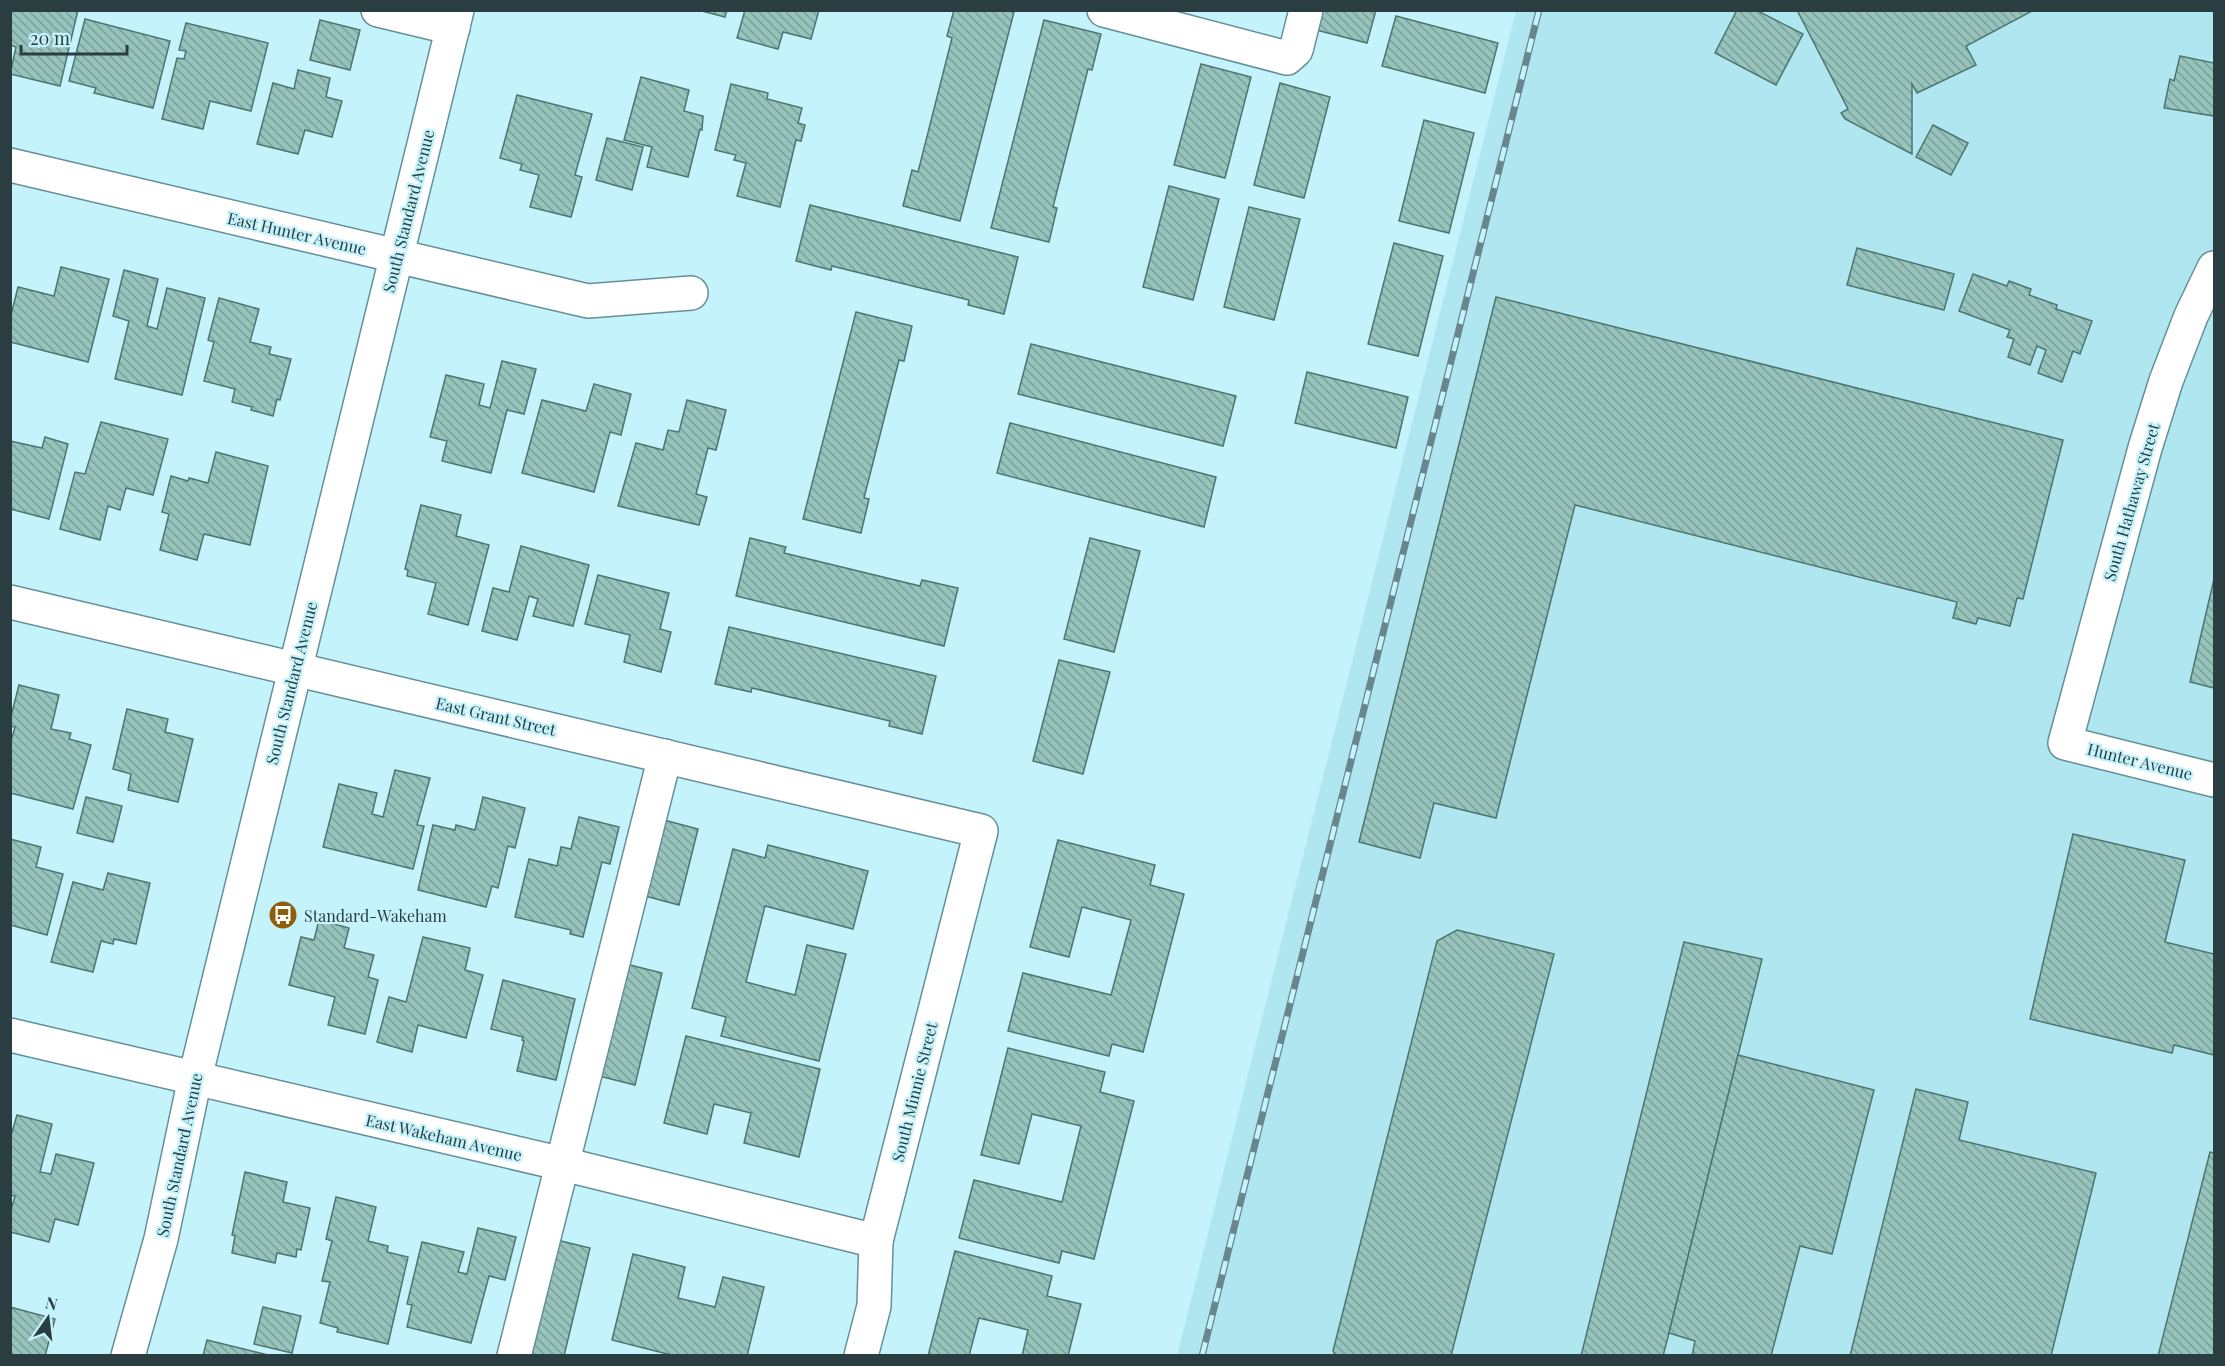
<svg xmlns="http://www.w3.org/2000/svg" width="2225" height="1366" font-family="'Playfair Display',serif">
<defs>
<pattern id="building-back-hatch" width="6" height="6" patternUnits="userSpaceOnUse" patternTransform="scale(1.5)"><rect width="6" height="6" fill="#96c3bb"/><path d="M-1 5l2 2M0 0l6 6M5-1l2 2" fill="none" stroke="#7ba099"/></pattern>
</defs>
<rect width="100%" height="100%" fill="#c5f3fc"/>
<path fill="#afe6f0" d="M1516 11H2214V1355L1177 1356Z"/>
<g fill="url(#building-back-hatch)" stroke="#4c766f" stroke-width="1.5">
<path d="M10 10H78L60 86 10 74 16 47 10 45Z"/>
<path d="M698 10H727L725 17Z"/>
<path d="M745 10H819L811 39 783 32 778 49 737 38Z"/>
<path d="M954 10H1007L1014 12 960 221 903 206 912 170 918 172 952 38 947 36Z"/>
<path d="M1321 10H1376L1367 43 1316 30Z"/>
<path d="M1737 10H1756L1803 34 1776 85 1715 53Z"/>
<path d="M1797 10H2034L1966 46 1976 65 1917 93 1912 84V154L1845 119 1841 113 1848 109Z"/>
<path d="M1396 16 1498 43 1485 93 1382 66Z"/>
<path d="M85 19 170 41 153 108 94 93 96 88 69 81Z"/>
<path d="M320 20 360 30 350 70 310 60Z"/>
<path d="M1044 20 1101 34 1092 70 1088 69 1053 207 1057 208 1049 242 991 228Z"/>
<path d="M186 23 268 43 251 111 210 101 203 129 162 119 177 58 184 59 186 51 179 50Z"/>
<path d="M2180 56 2214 63V116L2164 108 2170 79 2174 81Z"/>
<path d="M1201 64 1251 77 1225 178 1174 165Z"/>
<path d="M298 70 330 78 326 97 342 101 332 137 305 130 298 154 257 144 273 83 294 89Z"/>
<path d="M641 77 689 90 684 111 703 116 702 130 700 129 688 177 647 167 652 147 624 140Z"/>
<path d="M1280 83 1330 97 1304 198 1254 185Z"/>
<path d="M731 84 768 93 767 99 802 108 798 123 805 125 801 141 796 140 780 207 737 196 746 163 734 160 736 155 715 150Z"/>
<path d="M517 95 592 114 575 175 582 177 571 217 530 207 539 175 520 170 522 164 500 158Z"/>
<path d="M1424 120 1474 133 1449 233 1399 221Z"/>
<path d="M1933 125 1968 143 1951 175 1916 157Z"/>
<path d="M607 138 643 147 632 190 596 180Z"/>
<path d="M1169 186 1219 199 1193 300 1143 287Z"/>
<path d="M810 205 1018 257 1004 314 968 305 969 300 832 266 831 270 796 261Z"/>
<path d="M1249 207 1300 219 1274 320 1224 307Z"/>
<path d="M1394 243 1443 256 1418 356 1368 344Z"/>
<path d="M1857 248 1954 274 1944 310 1847 285Z"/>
<path d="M61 267 109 279 88 362 10 342V319L18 287 54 296Z"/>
<path d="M124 270 158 279 147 326 157 329 167 288 205 298 182 395 115 379 129 321 113 316Z"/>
<path d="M1973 274 2007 286 2009 281 2031 289 2029 295 2057 305 2056 309 2092 321 2080 354 2073 351 2062 382 2038 373 2046 350 2037 346 2030 365 2008 357 2014 339 2007 337 2010 330 1959 311Z"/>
<path d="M1496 297 2063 440 2023 599 2017 598 2010 626 1978 618 1976 624 1953 618 1957 602 1575 505 1496 818 1434 803 1420 858 1359 842Z"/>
<path d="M219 298 259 309 250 342 271 347 269 354 291 359 280 400 277 399 273 416 251 410 252 407 232 402 235 389 204 381 214 342 208 340Z"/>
<path d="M856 312 912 326 904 361 899 360 864 498 869 499 861 533 803 519Z"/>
<path d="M1031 344 1236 396 1223 446 1018 394Z"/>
<path d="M502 361 536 369 524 414 507 410 491 473 442 461 447 441 430 437 446 375 484 384 479 405 490 408Z"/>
<path d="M1307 372 1408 397 1396 448 1295 423Z"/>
<path d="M594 384 631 394 621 435 610 432 594 492 522 473 542 400 586 411Z"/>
<path d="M687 400 726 410 716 450 708 448 696 494 707 497 699 525 618 506 636 443 663 450 668 430 679 432Z"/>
<path d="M101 422 168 439 153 495 126 488 120 510 108 506 100 540 60 529 75 472 85 474Z"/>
<path d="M1010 423 1216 477 1204 527 997 473Z"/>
<path d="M45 437 68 444 49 519 10 509V441L42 448Z"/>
<path d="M216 452 268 466 250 545 204 534 197 560 160 550 169 514 162 512 171 476 188 481 189 478 208 483Z"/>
<path d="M421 505 461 515 456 536 489 545 468 625 428 614 436 583 407 576 408 570 405 569Z"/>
<path d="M750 538 786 547 784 553 920 586 922 580 958 588 944 646 736 596Z"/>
<path d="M1090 538 1140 551 1114 652 1064 639Z"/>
<path d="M521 546 589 565 573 626 533 616 538 599 529 596 517 640 482 631 493 588 509 592Z"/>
<path d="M598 575 669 593 660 629 671 632 661 672 624 662 630 635 585 624Z"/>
<path d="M2214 579V688L2190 682Z"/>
<path d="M729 627 936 676 922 734 889 726 890 721 752 688 751 692 715 684Z"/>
<path d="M1059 660 1110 672 1083 774 1033 761Z"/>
<path d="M19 685 59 695 51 729 71 733 69 739 91 745 73 809 10 793V744L15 727 10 726V720Z"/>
<path d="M127 709 168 719 165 732 193 739 178 802 128 790 131 774 113 769Z"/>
<path d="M395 770 430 778 417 825 424 826 413 869 323 847 339 784 377 793 372 814 383 817Z"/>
<path d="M86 797 122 806 113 842 77 833Z"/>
<path d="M483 797 525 808 515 848 508 846 498 888 492 886 486 907 418 890 433 825 455 830 456 825 475 830Z"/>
<path d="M579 817 619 827 610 864 602 862 583 937 570 934 571 930 515 917 529 859 557 866 561 847 571 849Z"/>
<path d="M664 820 698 829 679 905 645 896Z"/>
<path d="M2073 834 2185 860 2165 942 2214 954V1055L2174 1045 2172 1053 2030 1019Z"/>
<path d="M10 839 41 847 36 867 63 874 47 935 10 925Z"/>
<path d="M1058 840 1155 865 1150 885 1184 894 1143 1052 1112 1044 1109 1056 1008 1031 1023 973 1111 995 1131 920 1082 907 1069 957 1030 947Z"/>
<path d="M768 845 868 871 853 929 765 906 746 982 795 995 807 945 846 954 819 1061 721 1036 726 1017 692 1008 733 849 765 858Z"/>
<path d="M108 873 150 883 136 944 114 939 113 944 101 941 93 972 51 962 73 882 103 890Z"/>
<path d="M319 920 349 928 344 948 374 955 368 977 378 980 365 1034 328 1025 335 997 289 985 301 937 314 940Z"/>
<path d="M1457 930 1554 954 1451 1356H1336L1333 1351 1437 941Z"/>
<path d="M423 937 470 948 465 970 483 975 466 1038 418 1025 412 1052 377 1042 389 997 406 1002Z"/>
<path d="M1684 942 1762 959 1669 1333 1663 1356H1581Z"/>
<path d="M626 964 662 973 635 1085 599 1076Z"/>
<path d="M503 980 575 999 556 1080 517 1071 524 1041 522 1040 523 1037 491 1029Z"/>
<path d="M686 1036 820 1069 799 1157 744 1143 751 1113 714 1104 707 1134 664 1123Z"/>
<path d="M1008 1048 1105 1072 1100 1092 1134 1101 1094 1259 1062 1251 1059 1263 959 1238 974 1180 1062 1202 1081 1126 1032 1114 1019 1164 981 1155Z"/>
<path d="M1738 1055 1874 1090 1832 1254 1800 1246 1771 1356H1692L1695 1341 1669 1333Z"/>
<path d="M1916 1089 1968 1102 1959 1140 2096 1173 2051 1356H1850Z"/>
<path d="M17 1115 52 1124 40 1172 51 1174 56 1154 94 1163 78 1225 55 1219 49 1242 10 1232V1213L15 1196 10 1195V1139Z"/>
<path d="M2210 1152 2214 1153V1356H2158Z"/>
<path d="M245 1172 287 1182 283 1202 310 1208 301 1250 297 1249 296 1257 277 1253 275 1263 232 1253 235 1236 232 1235Z"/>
<path d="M336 1197 376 1207 368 1241 388 1246 387 1252 408 1257 388 1344 337 1332 338 1328 320 1323 330 1282 322 1281 332 1241 326 1239Z"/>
<path d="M478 1228 516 1237 505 1280 489 1276 471 1343 407 1327 412 1305 407 1304 422 1242 464 1252 458 1272 467 1274Z"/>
<path d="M557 1240 590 1248 564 1356H528Z"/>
<path d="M955 1251 1052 1276 1047 1296 1081 1304 1068 1356H1022L1028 1330 979 1318 969 1356H928Z"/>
<path d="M633 1254 685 1267 678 1298 715 1307 723 1277 764 1287 747 1356H675L612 1340Z"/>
<path d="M10 1307 55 1319 45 1356H10Z"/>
<path d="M263 1307 301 1316 292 1353 254 1344Z"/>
<path d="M207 1340 272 1356H203Z"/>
</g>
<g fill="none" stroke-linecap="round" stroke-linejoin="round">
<g stroke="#659098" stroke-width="36">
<g id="minor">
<path d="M378 10 453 28"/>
<path d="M1104 10 1287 58 1296 50 1306 10"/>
<path d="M10 165 588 301 691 293"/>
<path d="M2214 268 2191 316 2166 381 2145 448 2065 743 2214 780"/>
<path d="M10 602 981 831 876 1241 874 1306 861 1356"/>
<path d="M10 1035 563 1164 876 1241"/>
<path d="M128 1356 161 1239 195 1078 457 10"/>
<path d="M514 1356 665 756"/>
</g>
</g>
<use href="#minor" stroke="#fff" stroke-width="33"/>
<g stroke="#69868c" stroke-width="7">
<path id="rail" d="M1202 1356 1539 10"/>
</g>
<use href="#rail" stroke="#c5f3fc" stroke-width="4.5" stroke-dasharray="14" stroke-linecap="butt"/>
</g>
<defs>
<g id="bus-disc" transform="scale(1.5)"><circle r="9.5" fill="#8f5e0b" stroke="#c5f3fc"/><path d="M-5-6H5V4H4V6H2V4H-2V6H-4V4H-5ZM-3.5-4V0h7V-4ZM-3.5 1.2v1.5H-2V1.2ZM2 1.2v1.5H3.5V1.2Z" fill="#fff"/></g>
</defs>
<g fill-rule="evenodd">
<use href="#bus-disc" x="283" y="915"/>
</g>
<g text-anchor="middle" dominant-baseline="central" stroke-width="4.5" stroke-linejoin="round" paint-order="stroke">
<g font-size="16" fill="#2a3d40" stroke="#c5f3fc">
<text transform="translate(408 211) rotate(-76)">South Standard Avenue</text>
<text transform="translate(297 233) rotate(13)">East Hunter Avenue</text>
<text transform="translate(2131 502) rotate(-74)">South Hathaway Street</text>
<text transform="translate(291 683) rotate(-76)">South Standard Avenue</text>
<text transform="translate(496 716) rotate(13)">East Grant Street</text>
<text transform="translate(2140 761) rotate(14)">Hunter Avenue</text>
<text transform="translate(914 1092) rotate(-76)">South Minnie Street</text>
<text transform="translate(444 1137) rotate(13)">East Wakeham Avenue</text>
<text transform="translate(179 1155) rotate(-78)">South Standard Avenue</text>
</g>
<g font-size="16" fill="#2a3d40" stroke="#c5f3fc" text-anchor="start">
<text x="304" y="915">Standard-Wakeham</text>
</g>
</g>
<rect width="2225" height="1366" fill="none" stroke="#2a3d40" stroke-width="24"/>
<g transform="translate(48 1318) rotate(14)" stroke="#c5f3fc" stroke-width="4.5" paint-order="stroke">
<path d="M0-4.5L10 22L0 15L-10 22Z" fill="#2a3d40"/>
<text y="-9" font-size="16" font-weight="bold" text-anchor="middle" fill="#2a3d40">N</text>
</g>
<path d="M21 45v9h106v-9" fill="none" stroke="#2a3d40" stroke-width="3"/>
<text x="30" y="45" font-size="18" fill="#2a3d40" stroke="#c5f3fc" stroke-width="4.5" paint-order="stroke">20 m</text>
</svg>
